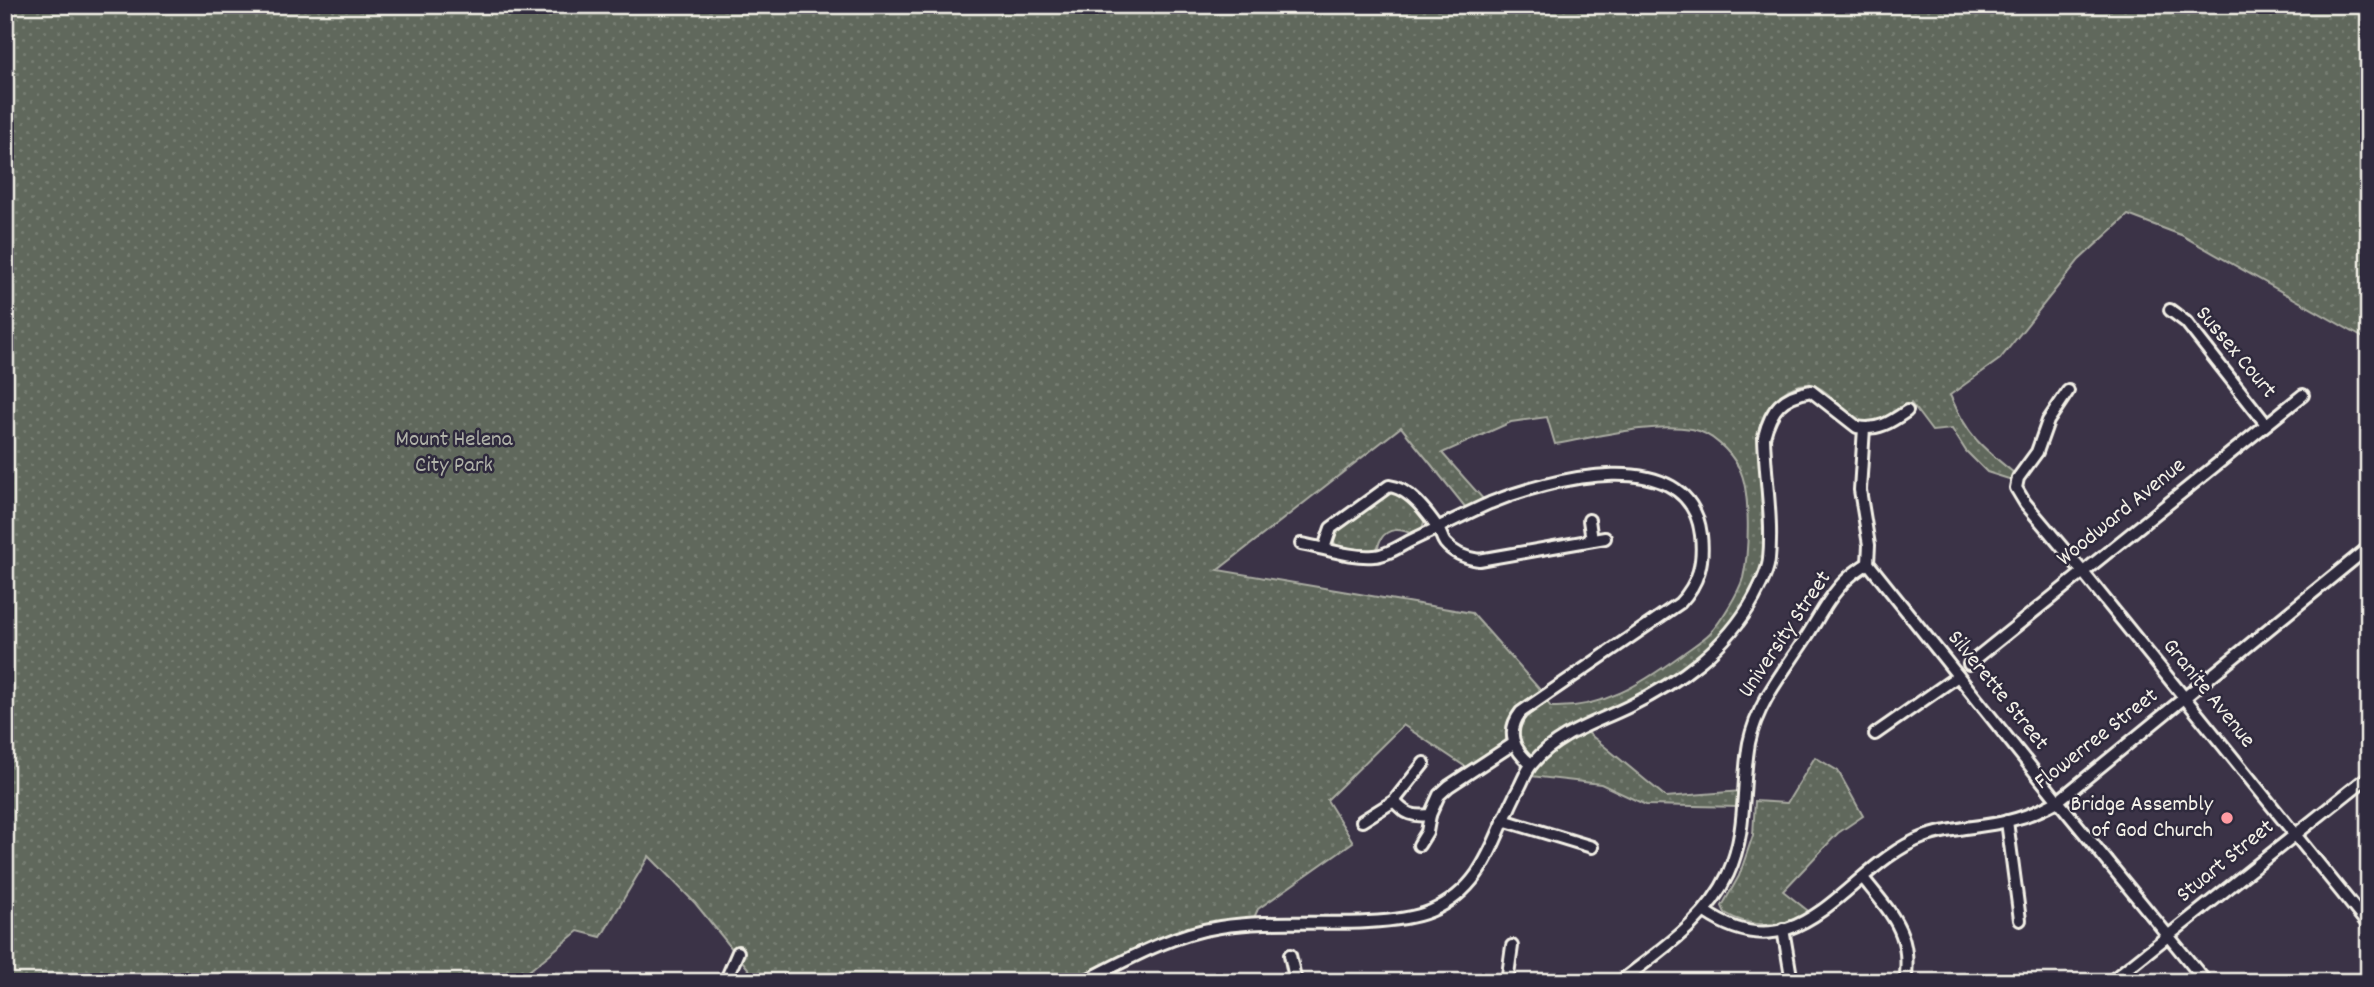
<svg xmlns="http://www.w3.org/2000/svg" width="2374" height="987" font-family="Dekko,sans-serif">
<defs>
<pattern id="park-dots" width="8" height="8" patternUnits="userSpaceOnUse" patternTransform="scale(1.75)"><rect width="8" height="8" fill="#60685b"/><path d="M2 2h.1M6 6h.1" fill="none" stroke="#777e73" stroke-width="1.8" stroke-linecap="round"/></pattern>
</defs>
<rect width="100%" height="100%" fill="#3b3347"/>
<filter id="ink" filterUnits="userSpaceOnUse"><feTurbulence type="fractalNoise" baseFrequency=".0143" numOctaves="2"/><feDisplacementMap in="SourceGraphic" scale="14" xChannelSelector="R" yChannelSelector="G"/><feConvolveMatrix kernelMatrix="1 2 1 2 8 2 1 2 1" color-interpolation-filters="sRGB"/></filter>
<g filter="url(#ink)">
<g fill="url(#park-dots)" stroke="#aaaca2" stroke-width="2">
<path d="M5 5H2369V341L2181 235 2128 215 2079 260 2000 359 1950 395C1968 436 1980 446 2014 473L2012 480 1987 472 1966 451 1952 429 1932 431 1911 403C1898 412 1884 423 1867 422 1836 419 1825 362 1782 394 1769 403 1763 414 1759 429L1764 556C1752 626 1690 672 1631 701 1608 712 1583 719 1562 731 1551 738 1543 748 1533 755L1523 751C1511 724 1526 716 1547 702L1551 707C1603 709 1641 684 1681 655 1690 648 1702 641 1710 633 1720 623 1739 592 1743 578 1749 554 1751 490 1739 468 1730 451 1712 433 1692 429 1651 422 1597 437 1555 444L1547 417 1511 422 1442 453 1485 501 1466 508 1401 427 1218 570 1472 613 1541 691C1528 699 1512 707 1507 723 1505 730 1507 739 1505 746L1466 767 1403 725 1327 800 1353 842 1258 909 1253 920 1186 930 1075 982H759L695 903 649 856 601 937 578 931 524 975 523 982H5Z"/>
<path d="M1390 491 1402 493 1423 518 1424 522 1422 529 1412 534C1402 529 1388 527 1381 539 1377 546 1380 548 1373 553L1335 545 1333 536 1335 532Z"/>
<path d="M1587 732 1666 797 1741 791 1740 807 1646 805 1601 784 1530 776C1543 754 1563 742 1587 732Z"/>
<path d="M1815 757 1838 771 1863 816 1838 833 1783 891 1812 914C1783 926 1753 930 1725 913L1722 906 1739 876 1753 835 1755 801 1787 803Z"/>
</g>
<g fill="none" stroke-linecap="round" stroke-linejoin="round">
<g stroke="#f4f1e8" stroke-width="16">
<g id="minor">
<path d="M2170 310 2186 322 2266 424"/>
<path d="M2068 391 2048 421 2037 452 2018 478 2016 488 2025 503 2082 571 2369 926"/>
<path d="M1864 428 1860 490 1869 545 1868 563 2058 801 2206 982"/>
<path d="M1589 520 1592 540"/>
<path d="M1301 544C1324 548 1351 558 1374 556 1385 556 1399 547 1408 542 1436 529 1463 515 1490 503 1546 480 1690 440 1701 535 1704 562 1699 583 1680 603L1521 712C1506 731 1513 750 1531 764"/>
<path d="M1324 548 1331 528 1389 486C1409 488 1427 512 1438 528 1441 533 1442 539 1445 543 1454 554 1466 558 1479 560L1605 538"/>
<path d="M1969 664 2303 395"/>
<path d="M1875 734 1958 676"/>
<path d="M1394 801C1405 814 1413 817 1430 815L1439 795 1449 786 1513 744"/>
<path d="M1503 820 1592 847"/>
<path d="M1362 821 1394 801 1424 763"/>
<path d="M2007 821 2020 920"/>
<path d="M1419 845 1427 832 1430 815"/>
<path d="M1863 878C1891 913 1913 934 1905 982"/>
<path d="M1705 912C1803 979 1847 865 1924 837 1951 827 1980 828 2008 821 2025 817 2042 810 2058 801L2369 547"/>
<path d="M1783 929 1792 982"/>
<path d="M1290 955 1296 982"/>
<path d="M725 982 738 952"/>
<path d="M1083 982C1126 960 1172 934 1220 927 1268 919 1319 925 1368 922 1389 921 1412 919 1431 911 1488 886 1493 835 1520 786 1524 778 1527 769 1533 763 1557 734 1595 723 1628 707 1679 682 1726 649 1754 598 1760 586 1768 572 1769 559 1773 519 1765 477 1764 437 1771 409 1782 396 1811 391L1857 427C1878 431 1891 422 1907 411"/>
<path d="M1507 982 1512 946"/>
<path d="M1620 982C1660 950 1706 922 1728 874 1748 830 1741 788 1749 743 1757 703 1785 670 1807 636 1819 617 1830 595 1847 579 1853 573 1861 568 1868 563"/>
<path d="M2110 982 2369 776"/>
</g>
</g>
<use href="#minor" stroke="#2f2a3d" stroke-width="10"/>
</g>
</g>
<circle fill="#ff9aa2" stroke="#2f2a3d" stroke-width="2.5" cx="2227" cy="818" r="7"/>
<g text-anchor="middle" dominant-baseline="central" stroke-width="5" stroke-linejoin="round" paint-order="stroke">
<g font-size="23" fill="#f4f1e8" stroke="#2f2a3d">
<text transform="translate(2235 353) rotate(50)">Sussex Court</text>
<text transform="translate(2122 513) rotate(-39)">Woodward Avenue</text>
<text transform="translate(1786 635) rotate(-56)">University Street</text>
<text transform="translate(1997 691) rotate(51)">Silverette Street</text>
<text transform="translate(2208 694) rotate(51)">Granite Avenue</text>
<text transform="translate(2097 740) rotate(-38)">Flowerree Street</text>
<text transform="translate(2226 862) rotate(-39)">Stuart Street</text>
</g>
<g font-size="23" fill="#b1b3a9" stroke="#2f2a3d">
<text x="454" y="440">Mount Helena<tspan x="454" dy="26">City Park</tspan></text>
</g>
<g font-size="23" fill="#f4f1e8" stroke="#2f2a3d" text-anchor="end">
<text x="2213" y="805">Bridge Assembly<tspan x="2213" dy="26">of God Church</tspan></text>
</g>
</g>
<rect width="2374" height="987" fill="none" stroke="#2f2a3d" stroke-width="28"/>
<rect x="14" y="14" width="2346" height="959" fill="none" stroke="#f4f1e8" stroke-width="2.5" filter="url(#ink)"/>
</svg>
